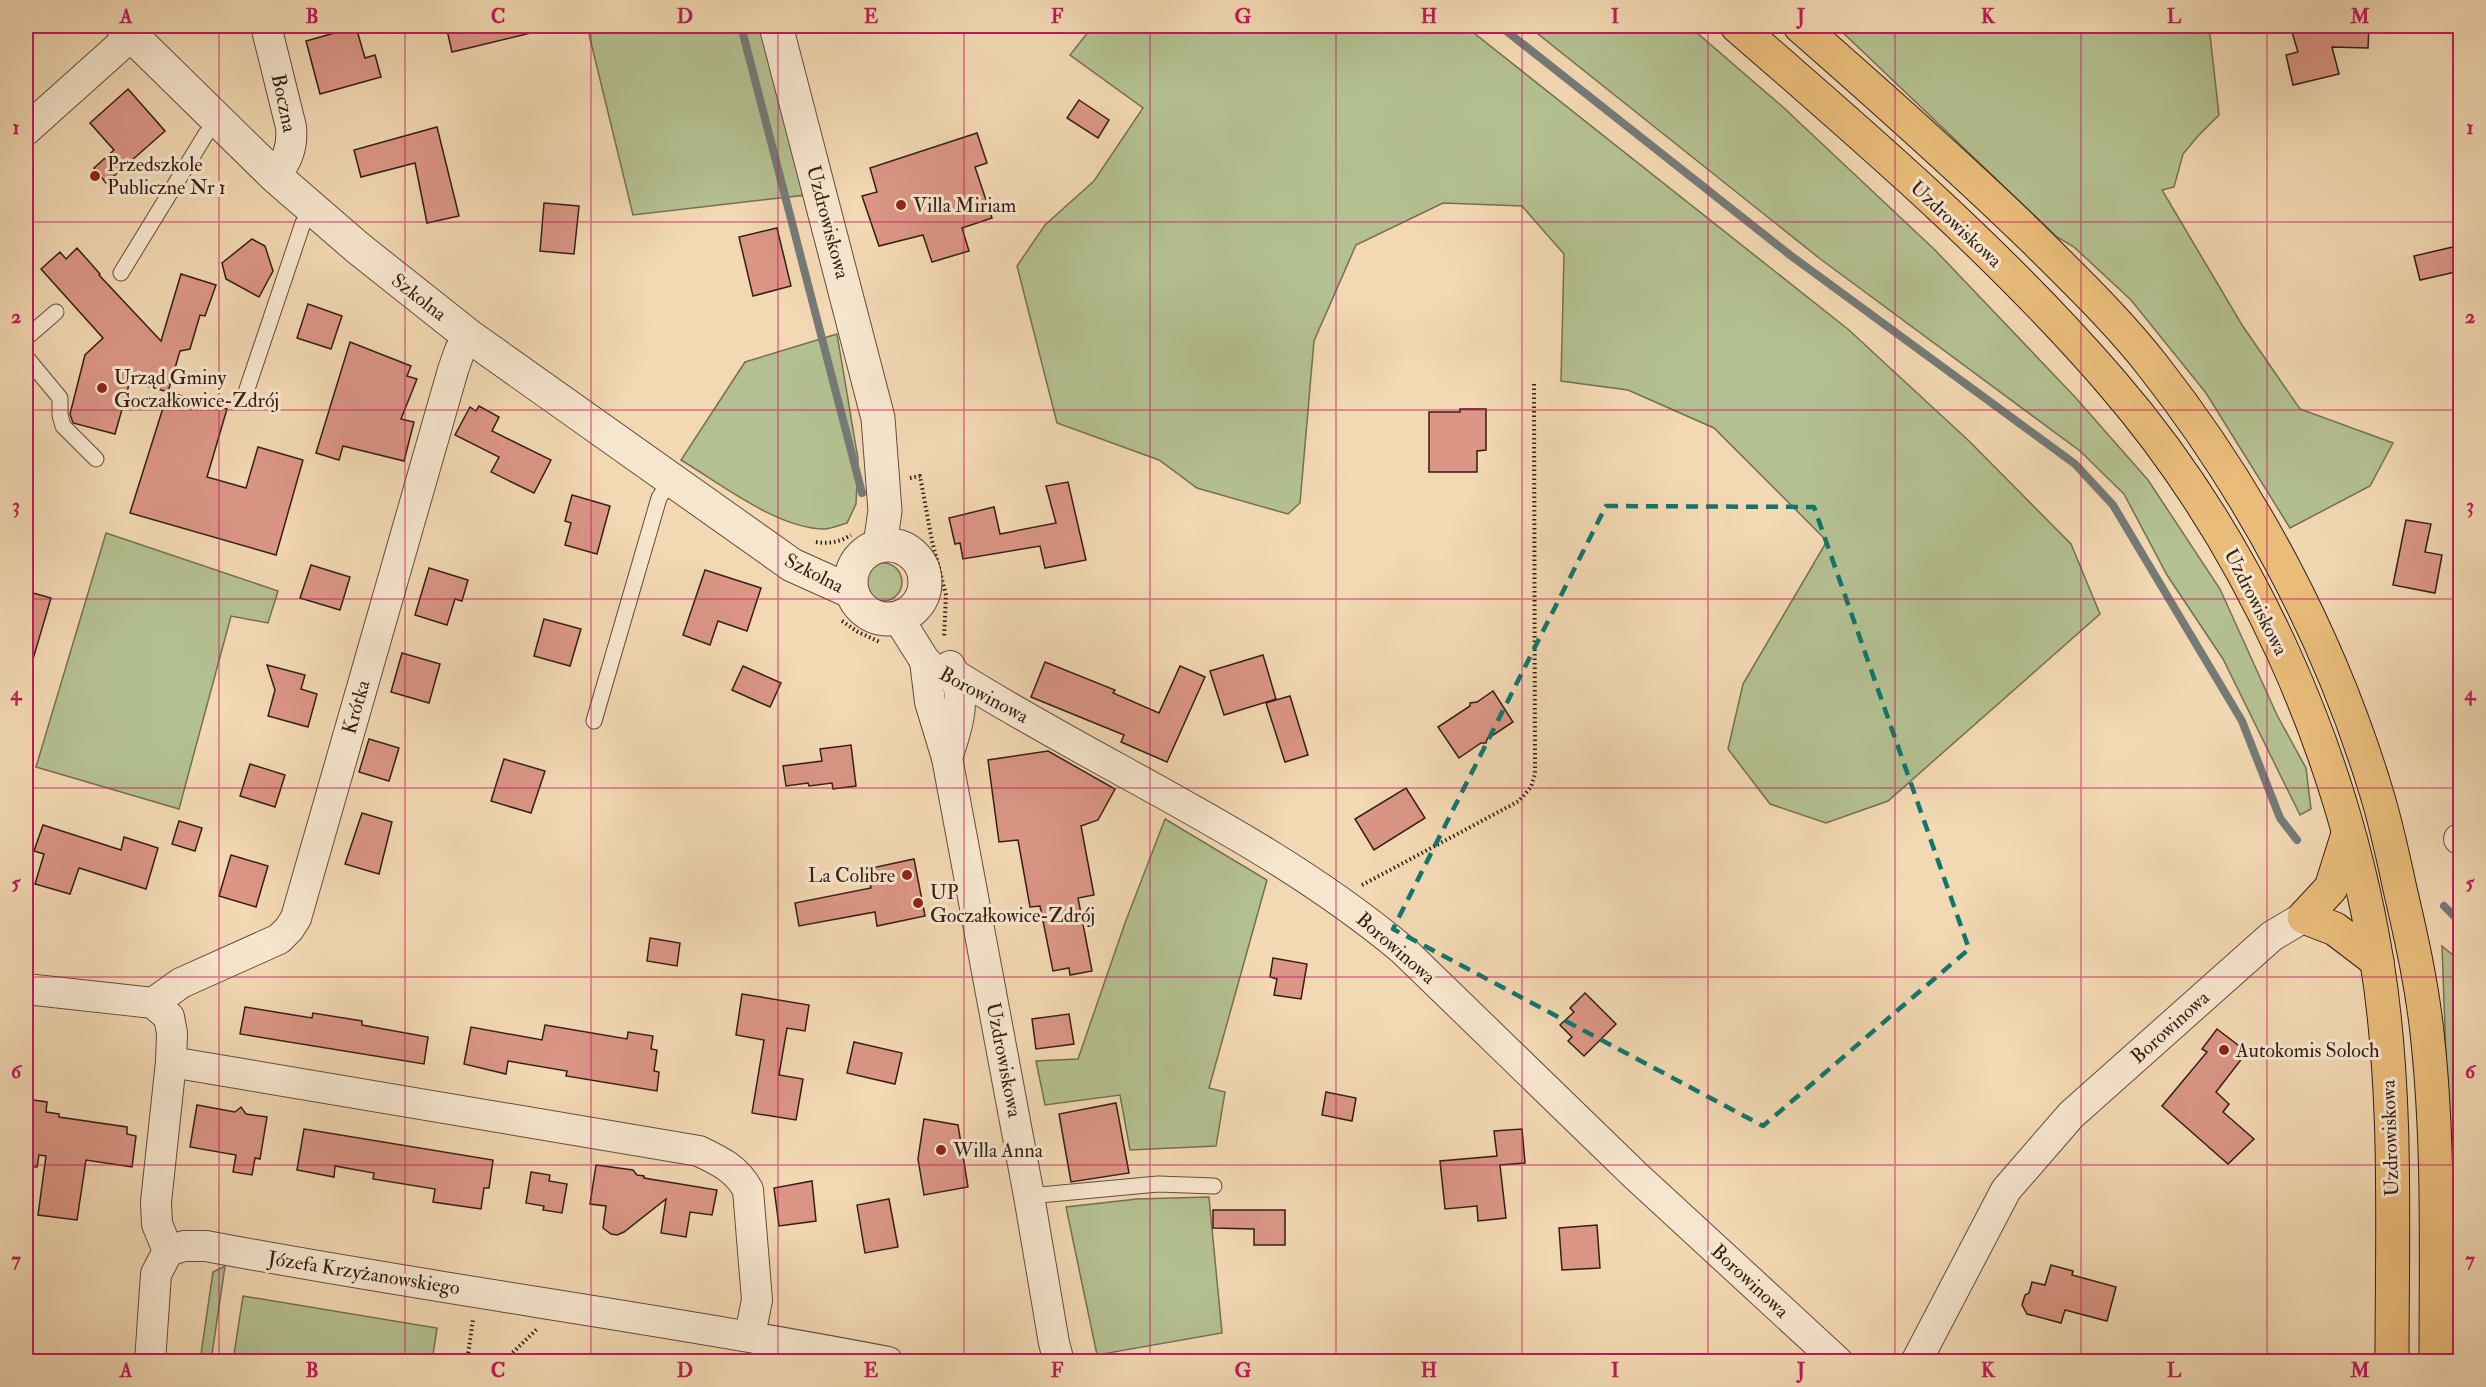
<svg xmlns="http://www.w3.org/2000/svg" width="2486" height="1387" font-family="'IM FELL Double Pica',serif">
<rect width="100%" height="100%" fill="#f2d8b3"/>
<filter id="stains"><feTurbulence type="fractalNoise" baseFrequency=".00333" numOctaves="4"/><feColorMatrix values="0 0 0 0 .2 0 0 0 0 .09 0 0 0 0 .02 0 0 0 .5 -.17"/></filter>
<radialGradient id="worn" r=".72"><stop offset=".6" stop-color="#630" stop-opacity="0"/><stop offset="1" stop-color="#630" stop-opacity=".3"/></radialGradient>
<g fill="#b4c091" stroke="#746f54" stroke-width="1.5">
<path d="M587 26H759L806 195 633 215Z"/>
<path d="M1093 26H1465L1849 330 1969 441 2071 544 2100 614 1888 801 1826 823 1770 804 1728 749 1743 684 1827 541 1714 428 1628 390 1561 381 1564 254 1522 206 1443 203 1356 245 1314 341 1300 503 1288 514 1197 488 1159 460 1057 423 1017 266 1045 225 1094 181 1143 108 1070 55Z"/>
<path d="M1528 26H1689L1784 108 1935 250 2075 397 2148 480 2220 589 2277 715 2306 768 2311 809 2300 815 2223 659 2167 575 2124 494 2080 451 1819 258Z"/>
<path d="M1836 26H2209L2219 115 2198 136 2183 154 2174 187 2162 190 2242 325 2300 409 2393 443 2370 486 2290 528 2206 393 2131 300 2074 247 2057 237Z"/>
<path d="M837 334 858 459 856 504 847 523C840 525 832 528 825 529 778 529 721 484 681 460L745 362Z"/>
<path d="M106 533 278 591 268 623 231 616 179 809 36 767Z"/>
<circle cx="883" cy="582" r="19"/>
<path d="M1165 819 1267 880 1209 1088 1225 1092 1216 1146 1130 1150 1120 1095 1045 1105 1036 1061 1078 1059 1125 923Z"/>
<path d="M2442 946 2460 961V1362L2457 1361Z"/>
<path d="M1209 1197 1222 1333 1097 1355 1066 1207 1137 1199Z"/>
<path d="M225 1266 211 1361H200L213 1272Z"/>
<path d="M243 1296 437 1328 432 1361H233Z"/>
</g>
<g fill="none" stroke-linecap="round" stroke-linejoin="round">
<g stroke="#757a77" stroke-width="8">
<path d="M741 26 862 493"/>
<path d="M1500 26 1790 255 2075 464 2113 505 2242 721 2280 818 2297 840"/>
<path d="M2444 906 2460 922"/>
</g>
</g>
<g fill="#db9686" stroke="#341e16" stroke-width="1.5">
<path d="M446 26H530L531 33 452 52Z"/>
<path d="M2319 26H2369L2368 48 2332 47 2339 74 2293 85 2286 55 2298 52 2292 32Z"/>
<path d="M356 27 365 58 375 55 381 77 320 94 306 41Z"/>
<path d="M128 89 165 131 106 183 94 168 114 150 90 123Z"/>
<path d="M1079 100 1109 120 1098 138 1067 118Z"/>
<path d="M437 127 459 216 427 223 415 163 361 177 354 150Z"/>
<path d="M977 133 987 163 975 167 992 218 962 228 969 251 932 262 923 235 879 246 862 196 877 192 870 168Z"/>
<path d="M544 203 579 206 574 254 540 251Z"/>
<path d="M777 228 791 286 753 296 739 237Z"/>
<path d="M252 239 265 246 273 271 259 297 226 279 222 263Z"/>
<path d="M2457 246 2460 271 2420 280 2414 256Z"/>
<path d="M77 248 100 274 99 275 161 341 181 274 216 285 205 316 200 315 190 349 180 351 168 392 130 381 115 434 73 423 70 414 85 355 103 338 41 269 60 252 66 259Z"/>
<path d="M308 304 342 316 331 349 297 338Z"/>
<path d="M350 342 411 366 407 376 417 379 401 419 414 422 404 461 343 446 339 460 316 453Z"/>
<path d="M168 392 227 409 207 477 246 488 258 447 303 460 276 555 130 513Z"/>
<path d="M479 406 499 417 492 431 551 460 534 493 491 472 499 457 455 435 470 407 476 411Z"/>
<path d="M1460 409H1486V450L1477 451V472H1429V412H1460Z"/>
<path d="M1068 482 1086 560 1045 568 1040 546 963 559 960 543 955 544 949 518 994 507 1000 534 1056 523 1046 486Z"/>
<path d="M572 495 610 506 597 554 565 545 571 523 565 521Z"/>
<path d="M2406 520 2431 524 2425 552 2442 555 2435 593 2393 585Z"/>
<path d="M311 565 350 577 340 610 300 598Z"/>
<path d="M429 568 468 580 462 601 455 599 447 625 415 615Z"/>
<path d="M705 570 761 588 747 631 718 621 710 645 683 635Z"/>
<path d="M26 591 51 598 31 666 26 665Z"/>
<path d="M544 619 581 629 570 666 534 656Z"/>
<path d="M402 653 440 664 429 703 391 692Z"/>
<path d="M1263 655 1276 699 1224 715 1210 671Z"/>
<path d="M1045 662 1115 690 1113 693 1159 713 1180 666 1205 677 1167 762 1121 742 1124 735 1031 697Z"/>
<path d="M267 665 305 675 301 689 317 694 308 727 268 716 275 690Z"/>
<path d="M743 666 781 683 770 707 732 690Z"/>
<path d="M1493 691 1513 722 1487 739 1486 743H1481L1459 758 1438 727 1470 706V703L1477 702Z"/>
<path d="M1290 696 1308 755 1285 762 1266 703Z"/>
<path d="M369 739 399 748 389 781 359 772Z"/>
<path d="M851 745 856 786 833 789 832 783 809 786 808 783 786 786 783 766 822 761 820 749Z"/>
<path d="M1048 751 1115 789 1098 820 1081 826 1094 895 1078 898 1092 971 1070 975 1069 968 1053 971 1040 906 1030 907 1018 840 999 842 988 760Z"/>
<path d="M504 759 545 771 531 813 491 801Z"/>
<path d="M250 764 285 775 275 807 240 796Z"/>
<path d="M1406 788 1425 818 1374 850 1355 819Z"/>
<path d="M362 813 392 822 379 874 345 864Z"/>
<path d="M179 821 202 828 195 851 172 844Z"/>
<path d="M43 825 121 850 124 837 158 848 146 889 79 868 70 894 35 884 44 854 34 851Z"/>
<path d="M231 855 268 866 256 907 219 896Z"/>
<path d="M914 859 925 916 877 926 875 912 799 926 795 903 871 888 867 869Z"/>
<path d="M650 938 680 943 677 966 647 961Z"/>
<path d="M1273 958 1307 964 1301 999 1274 995 1277 979 1270 977Z"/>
<path d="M1585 993 1616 1024 1584 1056 1568 1041 1572 1037 1560 1025 1574 1012 1570 1008Z"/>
<path d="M742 994 809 1005 805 1031 787 1028 779 1075 803 1079 796 1120 752 1113 764 1040 736 1035Z"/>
<path d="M245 1007 312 1018 313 1013 362 1021V1025L428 1037 424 1064 240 1034Z"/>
<path d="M1069 1014 1074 1044 1036 1049 1032 1019Z"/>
<path d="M545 1025 627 1039 628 1032 653 1036 651 1049 657 1050 654 1071 659 1072 657 1091 566 1076 567 1071 508 1061 506 1074 464 1064 471 1027 542 1040Z"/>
<path d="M2217 1029 2247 1052 2216 1092 2229 1104 2223 1112 2254 1139 2228 1164 2162 1106 2207 1052 2202 1049Z"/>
<path d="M854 1042 902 1053 895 1084 847 1073Z"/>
<path d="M1326 1092 1356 1098 1352 1121 1322 1115Z"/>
<path d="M26 1099 47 1102 46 1112 59 1114V1117L127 1127V1134L136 1136 132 1167 86 1160 77 1220 38 1215 46 1156 39 1155 37 1167 26 1166Z"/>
<path d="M1116 1103 1129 1173 1071 1182 1059 1114Z"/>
<path d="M197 1105 235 1112 241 1107 246 1114 267 1117 260 1159 255 1158 252 1175 233 1172 236 1155 190 1147Z"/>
<path d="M924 1119 958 1125 968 1187 924 1195 918 1159Z"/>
<path d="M304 1129 493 1160 489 1188H484L481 1209 433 1202 435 1189 373 1179 374 1173 335 1166 334 1177 297 1170Z"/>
<path d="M1522 1129 1525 1163 1500 1165 1506 1218 1478 1221 1477 1206 1445 1209 1440 1161 1497 1156 1494 1131Z"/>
<path d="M596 1165 633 1170 637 1175 644 1176V1178L717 1190 712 1215 690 1212 686 1237 661 1233 666 1199 624 1232 617 1235 611 1234 603 1228 606 1206 590 1204Z"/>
<path d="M531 1172 550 1175 549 1181 567 1184 562 1213 543 1210 544 1206 526 1203Z"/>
<path d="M812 1181 816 1221 779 1226 774 1188Z"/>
<path d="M889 1199 898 1247 865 1253 857 1205Z"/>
<path d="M1213 1210H1285V1245H1254V1229L1213 1228Z"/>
<path d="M1597 1225 1600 1268 1562 1270 1559 1228Z"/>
<path d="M2051 1265 2073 1271 2072 1275 2116 1287 2107 1321 2065 1310 2061 1323 2027 1314 2022 1305 2025 1295 2029 1293 2032 1282 2045 1285Z"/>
</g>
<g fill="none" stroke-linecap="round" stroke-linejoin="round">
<g stroke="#644c3d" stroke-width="17">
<g id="service">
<path d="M121 273 206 134 219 123"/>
<path d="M26 338 56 312"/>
<path d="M26 357 60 398V415L63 426 96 459"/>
<path d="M243 401 303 223 313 211"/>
<path d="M594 721 659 498 671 479"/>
<path d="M1029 1196 1158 1184 1214 1186"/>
</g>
</g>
<g stroke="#644c3d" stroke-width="32">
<g id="minor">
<path d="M266 26 291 127C293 148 287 159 276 177"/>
<path d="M26 130 131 36"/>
<path d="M898 618 925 661 938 673 957 676C1105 769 1268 837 1403 950L1635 1175 1838 1362"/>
<path d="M925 661 930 702 947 758 1029 1196 1054 1343 1059 1362"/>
<path d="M947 758C957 728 969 695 950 666"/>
<path d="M2459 839H2460"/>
<path d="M26 989 153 1003 169 1017 172 1033 171 1062 156 1202 157 1224 168 1251"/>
<path d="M153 1003 181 983 279 939 289 929 296 918 453 370 460 350 469 336"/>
<path d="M171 1062 699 1151C720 1161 737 1169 748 1190L757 1300 750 1335"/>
<path d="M168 1251 184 1246H206C432 1289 662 1318 888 1362"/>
<path d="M150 1362 156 1274 168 1251"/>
<path d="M1916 1362 2006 1190 2071 1115 2272 936 2304 917"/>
</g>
</g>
<g stroke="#644c3d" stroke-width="35">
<g id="tertiary">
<path d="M122 26 276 177 358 248 469 336 792 565 852 592"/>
<path d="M776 26 878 418 885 511 880 545"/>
<circle cx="888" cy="582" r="37"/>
</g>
</g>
<g stroke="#341e16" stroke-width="35">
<g id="primary">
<path d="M1737 26C1867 139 1999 252 2112 383 2251 544 2343 752 2377 962 2398 1093 2392 1229 2392 1362"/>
<path d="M1800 26C1880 96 1959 166 2036 241 2076 281 2118 321 2153 366 2252 492 2329 637 2376 791 2386 823 2393 856 2400 889 2412 940 2423 990 2428 1042 2439 1148 2436 1255 2436 1362"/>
<path d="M2348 834 2331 888 2304 917 2335 929 2377 961"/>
</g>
</g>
<g stroke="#341e16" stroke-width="4" stroke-dasharray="1.5 3" stroke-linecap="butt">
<path d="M910 478 920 476 932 541 946 595 944 638"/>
<path d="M816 542C829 544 840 542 851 535"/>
<path d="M842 621 858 632 880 642"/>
<path d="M1362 885 1519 801 1531 787 1535 774 1534 382"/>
<path d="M467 1362 473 1319"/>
<path d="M503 1362 537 1329"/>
</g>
<use href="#service" stroke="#f7e6ce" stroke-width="15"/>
<use href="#minor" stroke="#f7e6ce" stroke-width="30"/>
<use href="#tertiary" stroke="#f7e6ce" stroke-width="33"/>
<use href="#primary" stroke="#e9bc7a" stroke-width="33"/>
</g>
<path fill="none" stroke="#0f766e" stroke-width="4.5" stroke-dasharray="12 8" stroke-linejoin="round" d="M1606 506 1814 507 1969 949 1763 1126 1393 929Z"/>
<path fill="none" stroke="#c2185b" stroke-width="1.5" stroke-opacity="0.55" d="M219 26V1362M405 26V1362M591 26V1362M778 26V1362M964 26V1362M1150 26V1362M1336 26V1362M1522 26V1362M1708 26V1362M1895 26V1362M2081 26V1362M2267 26V1362M26 222H2460M26 410H2460M26 599H2460M26 788H2460M26 977H2460M26 1165H2460"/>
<g fill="#8f2418" stroke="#f7e6ce" stroke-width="2">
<circle cx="95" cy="176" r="6"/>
<circle cx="901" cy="205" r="6"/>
<circle cx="102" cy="388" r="6"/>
<circle cx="907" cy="875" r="6"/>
<circle cx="918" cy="903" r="6"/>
<circle cx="2224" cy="1050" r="6"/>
<circle cx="941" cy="1150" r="6"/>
</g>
<g text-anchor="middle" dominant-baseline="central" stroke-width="6" stroke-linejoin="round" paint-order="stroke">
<g font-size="20" fill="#341e16" stroke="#f7e6ce">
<text transform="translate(284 103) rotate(78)">Boczna</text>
<text transform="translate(828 222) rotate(75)">Uzdrowiskowa</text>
<text transform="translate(1956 224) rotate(43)">Uzdrowiskowa</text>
<text transform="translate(419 297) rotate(38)">Szkolna</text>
<text transform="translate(814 573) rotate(27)">Szkolna</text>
<text transform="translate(2256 602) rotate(63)">Uzdrowiskowa</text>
<text transform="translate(984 695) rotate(28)">Borowinowa</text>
<text transform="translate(356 707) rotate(-74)">Krótka</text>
<text transform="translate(1396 948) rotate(41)">Borowinowa</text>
<text transform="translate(2170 1027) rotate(-42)">Borowinowa</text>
<text transform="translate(1004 1060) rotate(79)">Uzdrowiskowa</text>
<text transform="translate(2390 1138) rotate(-92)">Uzdrowiskowa</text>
<text transform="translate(364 1273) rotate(9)">Józefa Krzyżanowskiego</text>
<text transform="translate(1750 1281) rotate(43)">Borowinowa</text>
</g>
<g font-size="20" fill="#341e16" stroke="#f7e6ce" text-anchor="start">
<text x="107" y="164">Przedszkole<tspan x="107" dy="23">Publiczne Nr 1</tspan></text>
<text x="913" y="205">Villa Miriam</text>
<text x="114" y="377">Urząd Gminy<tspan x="114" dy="23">Goczałkowice-Zdrój</tspan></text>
<text x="895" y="875" text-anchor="end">La Colibre</text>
<text x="930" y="892">UP<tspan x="930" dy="23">Goczałkowice-Zdrój</tspan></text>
<text x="2236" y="1050">Autokomis Soloch</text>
<text x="953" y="1150">Willa Anna</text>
</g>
</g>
<rect width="2486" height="1387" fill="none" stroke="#f2d8b3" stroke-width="66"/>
<rect x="33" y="33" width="2420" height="1321" fill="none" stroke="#c2185b" stroke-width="2"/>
<g font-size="20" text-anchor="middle" font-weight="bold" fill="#c2185b">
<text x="126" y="23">A</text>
<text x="312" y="23">B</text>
<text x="498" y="23">C</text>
<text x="685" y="23">D</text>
<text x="871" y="23">E</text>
<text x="1057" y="23">F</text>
<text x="1243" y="23">G</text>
<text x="1429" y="23">H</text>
<text x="1615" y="23">I</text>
<text x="1801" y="23">J</text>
<text x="1988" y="23">K</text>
<text x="2174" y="23">L</text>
<text x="2360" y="23">M</text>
<text x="16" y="134">1</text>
<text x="2470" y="134">1</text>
<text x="16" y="323">2</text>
<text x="2470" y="323">2</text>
<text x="16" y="512">3</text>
<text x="2470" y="512">3</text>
<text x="16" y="700">4</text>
<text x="2470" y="700">4</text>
<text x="16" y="889">5</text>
<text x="2470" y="889">5</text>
<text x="16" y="1078">6</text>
<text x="2470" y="1078">6</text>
<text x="16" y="1266">7</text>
<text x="2470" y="1266">7</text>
<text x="126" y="1377">A</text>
<text x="312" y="1377">B</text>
<text x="498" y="1377">C</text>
<text x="685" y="1377">D</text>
<text x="871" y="1377">E</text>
<text x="1057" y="1377">F</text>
<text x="1243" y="1377">G</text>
<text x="1429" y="1377">H</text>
<text x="1615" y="1377">I</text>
<text x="1801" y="1377">J</text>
<text x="1988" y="1377">K</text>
<text x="2174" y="1377">L</text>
<text x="2360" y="1377">M</text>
</g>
<rect width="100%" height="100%" filter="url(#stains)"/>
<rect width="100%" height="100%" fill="url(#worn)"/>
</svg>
